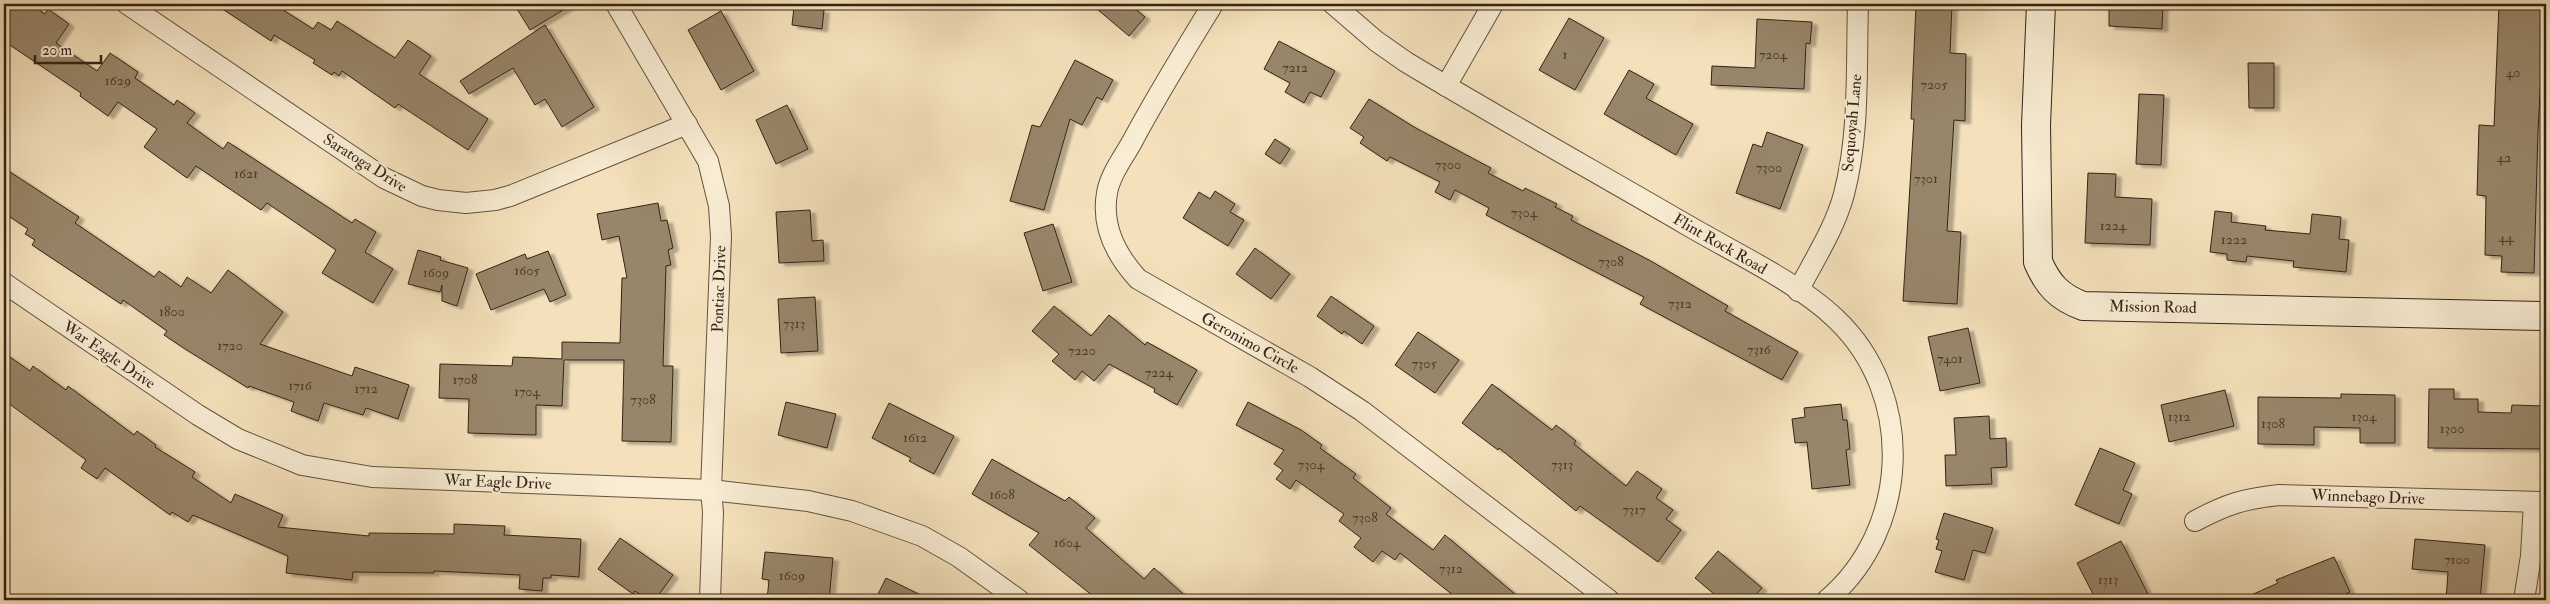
<svg xmlns="http://www.w3.org/2000/svg" width="2550" height="604" font-family="'IM FELL Double Pica',serif">
<defs>
<filter id="shadow"><feDropShadow dx="5.5" dy="3" stdDeviation="1" flood-color="#0004"/></filter>
</defs>
<rect width="100%" height="100%" fill="#f4e1bb"/>
<filter id="stains"><feTurbulence type="fractalNoise" baseFrequency=".004" numOctaves="4"/><feColorMatrix values="0 0 0 0 .2 0 0 0 0 .09 0 0 0 0 .02 0 0 0 .5 -.17"/></filter>
<radialGradient id="worn" r=".72"><stop offset=".6" stop-color="#630" stop-opacity="0"/><stop offset="1" stop-color="#630" stop-opacity=".3"/></radialGradient>
<g fill="#98866b" stroke="#342315" filter="url(#shadow)">
<path d="M4 4H30L45 14 48 9 69 24 56 43 97 71 110 53 138 72 135 78 174 105 177 100 195 113 187 123 223 149 228 142 352 223 355 219 376 232 365 252 393 269 373 303 322 273 336 250 267 203 261 210 196 166 187 178 144 147 157 129 118 102 108 116 80 96 81 93 4 41Z"/>
<path d="M215 4H274L313 29 318 22 331 30 337 21 395 58 408 40 431 56 419 74 488 119 468 150 398 104 395 108 342 71 339 76 334 72 332 75 313 63 315 60 274 35 271 41Z"/>
<path d="M514 4H573L530 30Z"/>
<path d="M1091 4H1129L1145 17 1129 36Z"/>
<path d="M1916 4H1952L1950 53 1966 54 1965 121 1954 120 1947 231 1961 232 1957 304 1903 301 1914 119H1911Z"/>
<path d="M2109 4H2163L2162 29 2109 26Z"/>
<path d="M2499 4H2545L2538 131 2534 273 2501 272 2502 256 2485 255 2486 196 2477 195 2479 125 2494 126Z"/>
<path d="M794 7 824 10 822 29 792 25Z"/>
<path d="M721 11 754 71 721 90 688 30Z"/>
<path d="M1569 18 1604 38 1575 90 1539 70Z"/>
<path d="M1757 19 1812 22 1810 44 1806 43 1804 89 1711 85 1712 66 1755 68Z"/>
<path d="M545 25 594 107 562 127 545 99 535 105 513 68 469 94 460 81Z"/>
<path d="M1279 41 1335 71 1321 97 1310 92 1304 103 1285 92 1290 83 1264 69Z"/>
<path d="M1075 60 1113 80 1102 100 1097 97 1082 125 1070 119 1044 210 1010 201 1032 125 1040 127Z"/>
<path d="M2248 63H2274V108H2249Z"/>
<path d="M1629 70 1654 84 1646 98 1693 124 1676 155 1604 114Z"/>
<path d="M2139 94 2164 95 2161 165 2136 164Z"/>
<path d="M1369 99 1414 127 1491 168 1488 173 1523 191 1525 188 1557 204 1555 207 1573 216 1571 220 1649 260 1728 306 1725 311 1798 352 1782 380 1640 304 1644 297 1486 215 1489 208 1455 190 1450 200 1435 192 1440 182 1390 157 1387 161 1360 143 1364 137 1350 128Z"/>
<path d="M787 105 808 149 776 164 756 120Z"/>
<path d="M1767 132 1803 145 1780 209 1736 193 1753 144 1762 147Z"/>
<path d="M1275 139 1290 149 1280 164 1265 154Z"/>
<path d="M4 168 79 217 75 223 154 277 159 271 181 287 187 277 211 293 228 270 283 312 260 344 352 376 355 367 409 385 398 419 366 408 363 415 324 403 318 421 291 411 294 402 249 386 248 388 185 349 164 335 167 331 123 300 121 304 32 245 35 240 25 234 28 229 4 213Z"/>
<path d="M2088 173 2116 174 2115 197 2152 199 2150 245 2085 243Z"/>
<path d="M1215 191 1235 204 1230 212 1244 220 1228 246 1183 218 1199 192 1210 199Z"/>
<path d="M658 203 661 221 667 220 673 248 668 250 671 265 666 266 663 366H673L671 442 622 441 624 360H564L562 406 536 405V435L468 433 469 399 439 398 440 364 512 366 513 357 562 359V342L620 343 622 278H627L619 236 602 240 597 214Z"/>
<path d="M810 210 812 241 823 240 824 261 779 263 776 212Z"/>
<path d="M2215 211 2232 213 2231 222 2266 226 2265 230 2310 234 2312 214 2341 217 2339 239 2349 240 2346 272 2293 267 2294 261 2247 256 2246 262 2227 260V254L2210 252Z"/>
<path d="M1053 224 1072 282 1043 291 1024 233Z"/>
<path d="M1255 248 1290 274 1271 299 1236 274Z"/>
<path d="M418 250 441 257 440 260 468 268 457 306 442 301V285L440 292 408 284Z"/>
<path d="M548 251 566 295 550 302 544 289 491 310 476 274 525 254 527 259Z"/>
<path d="M1331 296 1374 326 1362 344 1344 331 1342 334 1317 316Z"/>
<path d="M815 297 818 351 781 353 778 299Z"/>
<path d="M1054 306 1091 336 1109 315 1145 345 1147 342 1197 370 1177 405 1154 392 1155 389 1109 364 1094 381 1082 371 1075 380 1052 361 1059 354 1032 331Z"/>
<path d="M1968 328 1980 383 1940 391 1928 337Z"/>
<path d="M1418 332 1459 360 1435 393 1395 365Z"/>
<path d="M4 353 30 371 33 366 66 390 68 386 134 435 137 431 156 445 155 447 195 472 192 477 231 503 235 494 283 515 278 527 369 536V533L454 534V524L505 526 504 535 581 539 579 577 551 575V578H543L542 591 519 589 520 575 434 571V573L353 572 352 580 286 573 288 556 193 515 188 522 172 512 170 515 105 468 97 479 81 468 86 460 4 400Z"/>
<path d="M1492 384 1552 430 1556 425 1576 441 1574 444 1626 486 1637 471 1662 489 1656 498 1673 510 1666 519 1681 530 1658 562 1580 506 1576 511 1499 448 1498 450 1462 423Z"/>
<path d="M2429 389H2454V399H2478V412L2511 413 2512 405 2546 406V449L2428 448Z"/>
<path d="M2225 390 2234 426 2169 442 2161 405Z"/>
<path d="M2341 394 2395 395V443H2360V428L2314 427V445L2258 444V397L2341 398Z"/>
<path d="M786 402 836 414 827 448 778 435Z"/>
<path d="M1248 402 1301 430 1322 445 1320 448 1356 474 1353 478 1391 508 1386 514 1433 550 1445 535 1522 600H1459L1400 553 1395 560 1382 551 1373 562 1354 547 1361 538 1339 521 1344 514 1296 480 1290 489 1276 479 1283 470 1274 464 1284 450 1236 425Z"/>
<path d="M889 403 954 436 934 474 909 461 911 458 872 438Z"/>
<path d="M1841 404 1843 420H1847L1850 449 1846 450 1850 485 1812 489 1807 442 1795 443 1792 419 1805 417 1804 408Z"/>
<path d="M1989 416 1990 439 2006 438 2007 467 1991 468 1992 484 1946 486 1945 455H1956L1954 418Z"/>
<path d="M2100 448 2135 463 2123 490 2132 494 2119 524 2075 505Z"/>
<path d="M992 459 1065 501 1069 497 1095 518 1086 528 1144 579 1154 568 1190 600H1098L1029 545 1039 533 972 494Z"/>
<path d="M1944 513 1993 528 1985 553 1973 550 1964 580 1935 572 1942 551 1936 549 1939 540 1936 539Z"/>
<path d="M620 538 673 575 655 600H649L635 591 633 594 598 569Z"/>
<path d="M2415 539 2485 545 2480 600H2446L2448 572 2412 569Z"/>
<path d="M2121 541 2151 600H2096L2077 563Z"/>
<path d="M1718 551 1762 588 1751 600H1721L1695 578Z"/>
<path d="M765 552 833 558 829 600H767L769 580 762 579Z"/>
<path d="M2334 557 2350 592 2332 600H2240L2278 583 2276 580Z"/>
<path d="M886 578 931 600H875Z"/>
</g>
<g fill="none" stroke-linecap="round" stroke-linejoin="round">
<g stroke="#64523e" stroke-width="22">
<g id="street">
<path d="M127 4 384 178 422 196 438 200 466 203 495 200 510 196 687 124"/>
<path d="M616 4 708 161 719 206 721 237 711 490 713 512 710 600"/>
<path d="M1213 4C1185 50 1157 95 1132 142 1123 158 1110 175 1107 193 1101 227 1116 255 1138 279L1310 377 1362 411 1609 600"/>
<path d="M1333 4 1376 41 1406 62C1499 118 1594 171 1687 225 1733 252 1799 283 1836 319 1916 395 1910 530 1827 600"/>
<path d="M1446 86 1493 4"/>
<path d="M4 283 198 415 238 439 302 465 372 477 711 490 808 501 852 511 922 536 959 557 1019 600"/>
<path d="M1798 291C1814 260 1835 228 1844 194 1860 133 1856 67 1858 4"/>
<path d="M2195 521C2227 504 2243 499 2279 495L2546 502"/>
<path d="M2524 600 2531 556 2534 502"/>
</g>
</g>
<g stroke="#342315" stroke-width="30">
<path id="secondary" d="M2041 4 2036 125 2038 262C2048 285 2059 297 2083 306L2546 316"/>
</g>
<use href="#street" stroke="#f8ecd3" stroke-width="20"/>
<use href="#secondary" stroke="#f8ecd3" stroke-width="28"/>
</g>
<g text-anchor="middle" dominant-baseline="central" stroke-width="4.5" stroke-linejoin="round" paint-order="stroke">
<g font-size="14" fill="#4d3c2a">
<text x="1565" y="54">1</text>
<text x="1773" y="54">7204</text>
<text x="1295" y="67">7212</text>
<text x="2513" y="72">40</text>
<text x="118" y="80">1629</text>
<text x="1934" y="84">7205</text>
<text x="2504" y="157">42</text>
<text x="1448" y="164">7300</text>
<text x="1769" y="167">7300</text>
<text x="246" y="173">1621</text>
<text x="1926" y="178">7301</text>
<text x="1524" y="212">7304</text>
<text x="2113" y="225">1224</text>
<text x="2506" y="237">44</text>
<text x="2234" y="239">1222</text>
<text x="1611" y="261">7308</text>
<text x="527" y="270">1605</text>
<text x="436" y="272">1609</text>
<text x="1680" y="303">7312</text>
<text x="172" y="311">1800</text>
<text x="794" y="323">7313</text>
<text x="230" y="345">1720</text>
<text x="1759" y="349">7316</text>
<text x="1082" y="350">7220</text>
<text x="1950" y="358">7401</text>
<text x="1424" y="363">7305</text>
<text x="1159" y="372">7224</text>
<text x="465" y="379">1708</text>
<text x="300" y="385">1716</text>
<text x="366" y="388">1712</text>
<text x="527" y="391">1704</text>
<text x="643" y="399">7308</text>
<text x="2179" y="416">1312</text>
<text x="2364" y="416">1304</text>
<text x="2273" y="423">1308</text>
<text x="2452" y="428">1300</text>
<text x="915" y="437">1612</text>
<text x="1311" y="464">7304</text>
<text x="1562" y="464">7313</text>
<text x="1002" y="494">1608</text>
<text x="1634" y="509">7317</text>
<text x="1365" y="517">7308</text>
<text x="1067" y="542">1604</text>
<text x="2457" y="559">7100</text>
<text x="1451" y="568">7312</text>
<text x="792" y="575">1609</text>
<text x="2108" y="579">1313</text>
</g>
<g font-size="16" fill="#342315" stroke="#f8ecd3">
<text transform="translate(1852 123) rotate(-85)">Sequoyah Lane</text>
<text transform="translate(365 163) rotate(32)">Saratoga Drive</text>
<text transform="translate(1720 244) rotate(30)">Flint Rock Road</text>
<text transform="translate(719 289) rotate(-88)">Pontiac Drive</text>
<text transform="translate(2153 307) rotate(1)">Mission Road</text>
<text transform="translate(1250 343) rotate(29)">Geronimo Circle</text>
<text transform="translate(109 355) rotate(34)">War Eagle Drive</text>
<text transform="translate(498 482) rotate(2)">War Eagle Drive</text>
<text transform="translate(2368 497) rotate(2)">Winnebago Drive</text>
</g>
</g>
<rect width="2550" height="604" fill="none" stroke="#f4e1bb" stroke-width="20"/>
<rect x="5" y="5" width="2540" height="594" fill="none" stroke="#342315" stroke-width="2.5"/>
<rect x="10" y="10" width="2530" height="584" fill="none" stroke="#342315"/>
<path d="M35 55v8h66v-8" fill="none" stroke="#342315" stroke-width="2.5"/>
<text x="42" y="55" font-size="15" fill="#342315" stroke="#f8ecd3" stroke-width="4" paint-order="stroke">20 m</text>
<rect width="100%" height="100%" filter="url(#stains)"/>
<rect width="100%" height="100%" fill="url(#worn)"/>
</svg>
